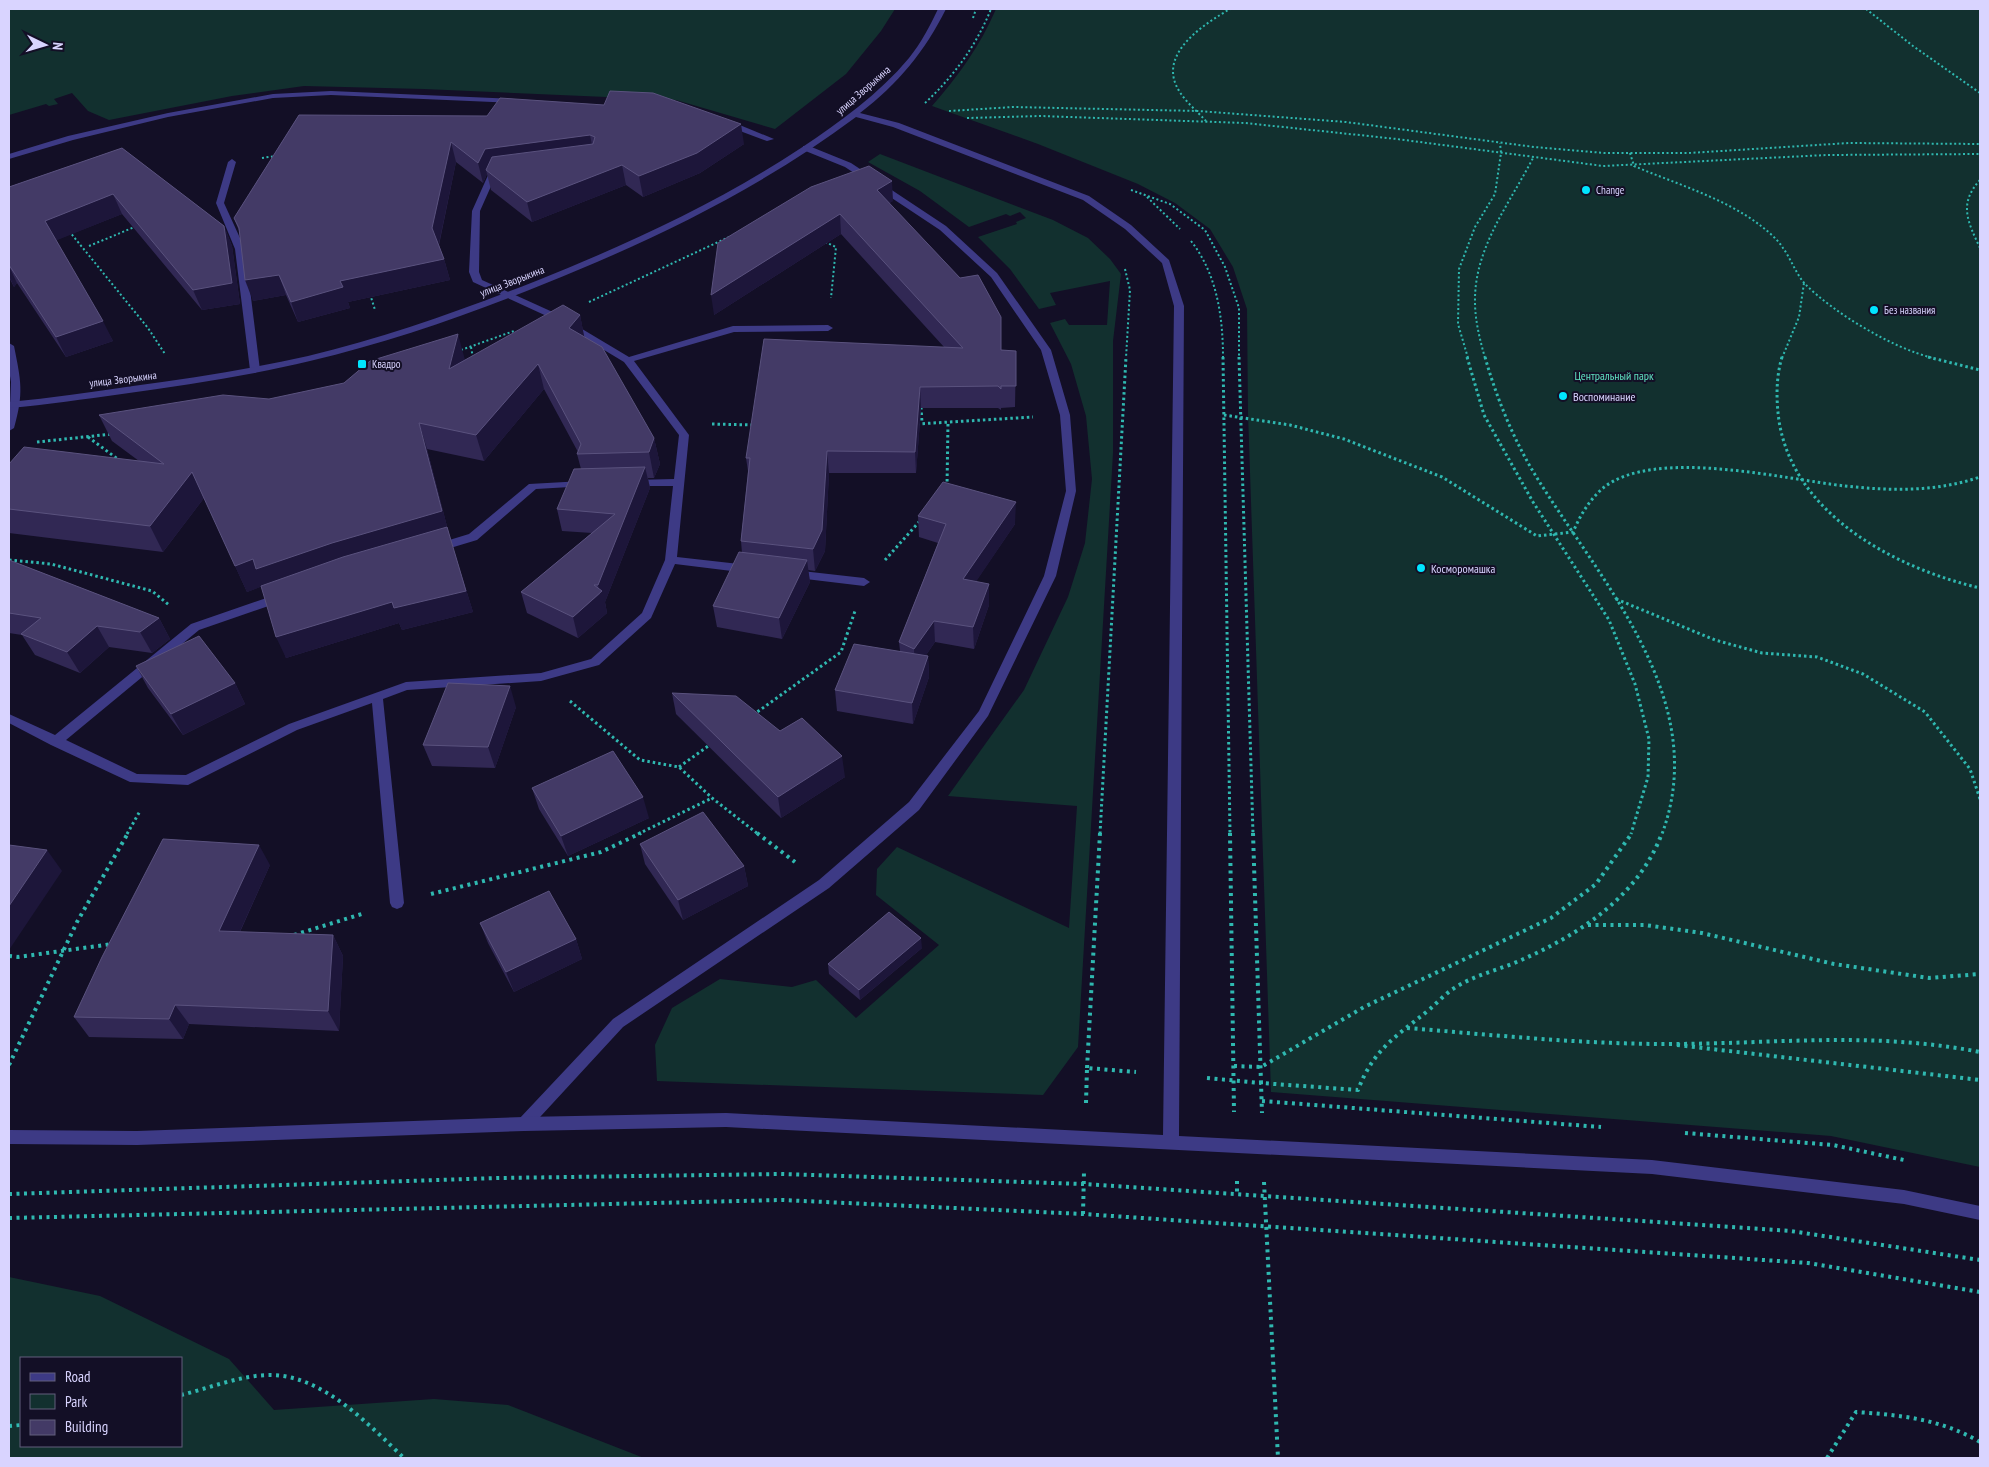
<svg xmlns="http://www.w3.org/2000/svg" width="1989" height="1467" font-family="'PT Sans Narrow',sans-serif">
<rect width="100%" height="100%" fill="#130f26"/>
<g fill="#12302f" fill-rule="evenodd">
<path d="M9 9H895L881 31 846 74 775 129 676 100 424 89 304 86 232 96 109 120 88 111 72 93 54 99 58 104 49 106 46 104 9 115Z"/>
<path d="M996 9H1980V1167L1831 1136 1271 1092 1248 413 1247 309 1233 267 1210 229 1175 203 1138 184 1038 144 932 106C959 75 980 46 996 9Z"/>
<path d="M880 154 1053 220 1088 238 1110 259 1121 274 1113 341V453L1078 1047 1043 1095 657 1081 655 1045 672 1008 720 979 792 987 816 980 856 1018 939 945 876 895 877 869 897 847 1069 928 1077 806 948 796 1024 690 1068 597 1085 543 1092 479 1086 416 1071 364 1050 323 1065 319 1069 325H1107L1110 281 1050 293 1056 305 1039 309 1010 269 978 237 1017 224 1016 222 1026 218 1020 212 1010 216 1006 214 969 227 920 191 868 162Z"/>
<path d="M9 1277 100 1296 229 1359 274 1410 434 1399 508 1405 644 1458H9ZM21 1358H181V1446H21Z"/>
</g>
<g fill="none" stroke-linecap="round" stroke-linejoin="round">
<g stroke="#2fb8b0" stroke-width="2" stroke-dasharray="2 2.5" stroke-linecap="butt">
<path d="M1866 9 1913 46 1980 93"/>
<path d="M973 18 976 9"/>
<path d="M925 103C954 76 976 46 991 9"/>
<path d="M949 111 1013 107 1198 111 1346 122 1534 147 1604 153H1689L1849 143 1980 144"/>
<path d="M967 118 1040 116 1245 123 1397 139 1603 166 1827 155 1980 154"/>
<path d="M1206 121C1196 110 1182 99 1176 85 1161 51 1206 23 1230 9"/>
<path d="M1630 153 1634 166C1674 183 1727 199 1761 226 1769 232 1778 240 1783 248 1791 259 1796 274 1805 284 1834 313 1892 348 1933 358"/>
<path d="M262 158 276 156"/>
<path d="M1980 180C1958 204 1968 222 1980 248"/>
<path d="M1131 190 1170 204 1205 230 1225 267 1239 308V358"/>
<path d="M1147 197 1180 229"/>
<path d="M69 231 148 328 165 354"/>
<path d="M1191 241C1217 274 1223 317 1223 358"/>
<path d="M825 242 836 247 831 298"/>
<path d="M89 246 137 226"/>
<path d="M1125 269 1130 290 1126 358"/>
<path d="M370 294 375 310"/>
<path d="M589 302 729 237"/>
<path d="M471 347 473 358"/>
<path d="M461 350 514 331"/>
<path d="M1468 358 1458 324 1459 269 1475 227 1495 194 1501 153 1500 143"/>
<path d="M1485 358C1480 340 1475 321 1475 302 1474 248 1510 203 1533 158"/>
<path d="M1782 358 1799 317 1804 283"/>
</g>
<g stroke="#2fb8b0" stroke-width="3" stroke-dasharray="2.5 3" stroke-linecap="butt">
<path d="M1223 357 1230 834"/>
<path d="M1239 357 1253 834"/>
<path d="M1467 357 1484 415 1533 502 1609 620 1635 684 1649 739 1648 777 1631 834"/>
<path d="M1485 357C1496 396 1511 433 1531 468 1596 577 1713 697 1662 834"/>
<path d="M1782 357C1776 377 1776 399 1779 421 1794 515 1895 568 1980 588"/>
<path d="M1928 357 1980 370"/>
<path d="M921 407 922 423"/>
<path d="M1224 415 1290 425 1344 439 1442 477 1537 536 1573 532C1580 516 1589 500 1603 488 1654 447 1783 479 1845 486 1891 491 1936 492 1980 477"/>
<path d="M712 424 753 425"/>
<path d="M917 424 1033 417"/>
<path d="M88 437 119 460"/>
<path d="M37 442 112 434"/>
<path d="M947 487 948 422"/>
<path d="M9 560 51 564 152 591 169 605"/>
<path d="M885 560 919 522"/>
<path d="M1616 599 1715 640 1762 653 1817 657 1863 674 1925 712 1970 769 1980 799"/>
<path d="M570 701 640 760 679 767 712 798 758 834"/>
<path d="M753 715 841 652 855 611"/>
<path d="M679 767 711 744"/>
<path d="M127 834 140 811"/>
<path d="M638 834 712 798"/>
<path d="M1100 834 1126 357"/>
</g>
<g stroke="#2fb8b0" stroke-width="4" stroke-dasharray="3 4.5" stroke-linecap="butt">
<path d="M757 833 795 862"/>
<path d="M1230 833 1234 1112"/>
<path d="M1253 833 1261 1083 1358 1090C1374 1048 1397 1036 1430 1009 1438 1002 1446 993 1456 987 1475 975 1498 970 1519 961 1579 935 1639 896 1662 833"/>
<path d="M431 894 601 852 641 833"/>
<path d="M1588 925H1645L1702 933 1834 964 1929 978 1980 974"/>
<path d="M294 935 365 913"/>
<path d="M9 956 18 957 112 944"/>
<path d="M1407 1028C1494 1035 1580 1044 1667 1044 1776 1044 1871 1031 1980 1052"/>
<path d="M1677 1045 1980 1080"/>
<path d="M9 1065 77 922 128 833"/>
<path d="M1234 1066 1261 1067 1364 1007 1551 918 1596 884 1632 833"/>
<path d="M1087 1068 1100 833"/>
<path d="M1207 1078 1261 1083 1262 1113"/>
<path d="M1262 1101 1601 1127"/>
<path d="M1086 1103 1087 1068 1136 1072"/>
<path d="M1685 1133 1833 1145 1904 1160"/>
<path d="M1237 1181V1195"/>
<path d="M1264 1182 1278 1458"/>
<path d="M9 1194 498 1178 781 1174 1084 1184 1791 1231 1980 1260"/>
<path d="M1083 1214 1084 1172"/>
<path d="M9 1218 782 1200 1083 1214 1808 1263 1980 1292"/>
<path d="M181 1395C210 1388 241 1375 270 1375 323 1375 369 1425 404 1458"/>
<path d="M9 1426 21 1425"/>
<path d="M1827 1458 1856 1412C1900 1415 1941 1419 1980 1442"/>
</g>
<g fill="#3d3a85" fill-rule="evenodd">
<path d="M331 91 514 99 518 101 514 103 331 95 273 98 168 117 73 140 9 159V154L68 136 168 113 273 94Z"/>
<path d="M724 121H730L774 139 767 141 724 125Z"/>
<path d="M803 146H809L851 163 946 226 997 273 1051 350 1070 415 1076 491 1056 576 988 716 919 810 829 888 623 1027 529 1129 524 1131 519 1129 516 1124 519 1119 613 1019 819 880 909 802 979 711 1044 576 1066 491 1060 415 1041 350 991 277 940 230 845 167 803 150Z"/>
<path d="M232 159 236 162 224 203 245 249 260 370 255 373 250 370 235 249 216 203 228 162Z"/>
<path d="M499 169 503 172 496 175 480 211 479 272 482 280 557 314 629 357 733 326 828 325 833 328 828 331 734 332 634 361 689 435 677 557 748 565 754 569 748 573 675 564 651 618 599 665 541 681 407 690 383 699 404 903 402 907 397 909 392 907 390 903 372 703 297 730 188 785 130 782 51 745 9 723V714L55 735 191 624 278 594H286L288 597 286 600 199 630 66 740 137 774 186 775 289 724 406 682 541 673 591 659 642 613 665 560 673 486H633L628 483 633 480 674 479 679 435 624 362 551 318 473 282 469 272 472 211 489 173Z"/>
<path d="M9 343 14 346C21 381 24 393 14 428L9 431 11 382 9 370Z"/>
<path d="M583 481 587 482 588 484 587 486 536 489 477 540 437 552 431 548 433 545 469 534 529 484Z"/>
<path d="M793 570 864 578 870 582 864 586 789 577 787 574 789 571Z"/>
</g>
<path fill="#3d3a85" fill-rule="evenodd" d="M938 9H946C925 51 898 84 860 113L899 123 1089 196 1131 225 1169 260 1184 306 1179 1136 1652 1160 1904 1190 1980 1206V1220L1904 1204 1652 1174 726 1127 524 1131 137 1145 9 1144V1130L137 1131 524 1117 726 1113 1163 1135 1174 306 1162 263 1125 229 1083 200 893 127 856 117C761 188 654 240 544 284 468 315 390 342 310 361 248 376 185 385 122 394 84 399 47 405 9 408V402C51 398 92 392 133 386 192 378 250 369 308 356 385 338 462 310 536 281 628 244 718 203 801 148 840 122 879 94 909 58 921 43 930 26 938 9Z"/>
</g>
<g fill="#312854">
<path d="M299 115 744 144 700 173 643 197 626 185 532 222 491 190 487 174 483 183 456 162 439 245 444 259 450 280 348 302 350 308 298 322 286 295 253 301 239 231 234 218Z"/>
<path d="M122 148 224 226 232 246 240 304 202 310 122 214 56 240 113 341 66 357 17 283 14 287 9 277V187Z"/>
<path d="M893 201 889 203 1001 350 1016 351 1015 407 1001 408V410L998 408H921L916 473H829L825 551 815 571 808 570 810 582 782 639 717 627 713 606 742 553 741 541 748 471 746 458 944 347 841 234 714 315 718 243Z"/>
<path d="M580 315 584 336 654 438 660 464 654 478H648L650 488 605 602 607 613 578 638 527 613 521 592 592 533 562 531 557 509 581 469 577 454 578 452 544 389 484 461 427 449 450 538 473 612 402 630 399 623 286 658 262 586 247 592 204 498 163 552 9 533V464L139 461 112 441 99 415 269 399 465 360Z"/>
<path d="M918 516 1015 524 976 581 989 605 974 649 935 642 926 655 928 656 929 677 913 724 837 711 835 690 900 651 899 642 938 543 919 537Z"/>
<path d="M9 560 159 618 170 639 152 653 109 647 80 673 35 655 22 635 9 633Z"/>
<path d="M136 666 235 683 245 704 183 735 148 688Z"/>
<path d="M672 693 780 731 845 777 781 818 676 714Z"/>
<path d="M516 707 495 768 432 766 423 745Z"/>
<path d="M532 788 649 818 568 856 539 809Z"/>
<path d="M640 844 744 866 748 886 683 920 645 864Z"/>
<path d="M270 865 240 932 333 935 343 956 339 1031 189 1024 183 1039 89 1037 74 1017Z"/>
<path d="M480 923 576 939 582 959 514 992 488 943Z"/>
<path d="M922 948 860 1000 829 974 828 964Z"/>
</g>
<g fill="#1d163a">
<path d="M741 124 744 144 700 173 643 197 639 176Z"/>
<path d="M590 135 594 155 486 170 487 174 483 183 478 163 485 149Z"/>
<path d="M451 142 456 162 438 248 432 228Z"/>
<path d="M622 165 626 185 532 222 527 202Z"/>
<path d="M892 181 893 201 878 211 877 190Z"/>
<path d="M113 194 122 214 55 241 45 221Z"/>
<path d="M840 214 841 234 714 315 711 295Z"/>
<path d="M224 226 232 246 240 304 202 310 193 290Z"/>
<path d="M444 259 450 280 348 302 350 308 298 322 291 302 340 281Z"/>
<path d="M9 266 17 283 14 287 9 276Z"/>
<path d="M279 275 286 295 253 301 245 280Z"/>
<path d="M580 315 585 341 569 328Z"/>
<path d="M103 321 113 341 66 357 56 337Z"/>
<path d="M458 334 465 360 449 369Z"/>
<path d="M538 364 544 389 484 461 476 435Z"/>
<path d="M920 387 921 408 916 473 915 452Z"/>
<path d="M419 423 427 449 450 538 473 612 402 630 399 623 286 658 276 637 392 602 466 591 263 586 247 592 235 566Z"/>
<path d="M654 438 660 464 654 478 649 452Z"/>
<path d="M827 451 829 473 825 551 815 571 813 549Z"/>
<path d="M645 467 650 488 605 602 607 613 578 638 573 617 600 594 598 585Z"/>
<path d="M192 472 204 498 163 552 150 526Z"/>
<path d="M1016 502 1015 524 963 601V579Z"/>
<path d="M807 560 810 582 782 639 779 618Z"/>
<path d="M989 584V605L974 649 973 627Z"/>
<path d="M159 618 170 639 152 653 140 632Z"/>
<path d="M934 621 935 642 915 671 914 649Z"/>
<path d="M97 626 109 647 80 673 67 652Z"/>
<path d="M928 656 929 677 913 724 912 703Z"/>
<path d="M235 683 245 704 183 735 171 714Z"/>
<path d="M510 686 516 707 495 768 488 747Z"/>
<path d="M842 756 845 777 781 818 778 797Z"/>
<path d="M643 797 649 818 568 856 561 836Z"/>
<path d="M259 845 270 865 231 951 219 931Z"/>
<path d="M47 850 62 871 9 950V906Z"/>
<path d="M744 866 748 886 683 920 678 900Z"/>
<path d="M333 935 343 956 339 1031 328 1011Z"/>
<path d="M921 938 922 948 860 1000 859 990Z"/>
<path d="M576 939 582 959 514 992 506 972Z"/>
<path d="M175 1005 189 1024 183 1039 169 1019Z"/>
</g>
<g fill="#433a66" stroke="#5a527e">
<path d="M610 91 653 93 741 124 697 153 639 176 622 165 527 202 486 170 492 157 593 144 595 137 590 135 485 149 478 163 451 142 432 228 444 259 340 281 343 287 291 302 279 275 245 280 239 228 234 218 299 115 487 116 500 98 604 105Z"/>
<path d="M122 148 224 226 232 283 193 290 113 194 45 221 103 321 56 337 9 265V187Z"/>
<path d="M869 166 892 181 877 190 960 278 978 275 1001 317V350L1016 351V386H1001V389L998 386 920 387 915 452 827 451 822 530 813 549 741 541 750 458H746L764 339 963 348 840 214 711 295 718 243 811 187Z"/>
<path d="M563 305 580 315 569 328 602 347 654 438 649 452 577 454 581 444 538 364 476 435 419 423 442 511 332 543 256 569 253 559 235 566 192 472 150 526 9 509V464L24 447 164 464 99 415 223 395 269 399 344 383 370 361 458 334 449 369Z"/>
<path d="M645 467 598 585H594L602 591 573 617 521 592 615 514 557 509 574 469Z"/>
<path d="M943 482 1016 502 963 579 989 584 973 627 934 621 914 649 899 642 946 524 918 516Z"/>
<path d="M447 527 466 591 394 608 392 602 276 637 261 586 343 557Z"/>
<path d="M739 552 807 560 779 618 713 606Z"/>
<path d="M9 560 159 618 140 632 97 626 67 652 21 634 41 618 9 613Z"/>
<path d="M199 636 235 683 171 714 136 666Z"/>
<path d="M854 644 928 656 912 703 835 690Z"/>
<path d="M448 683 510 686 488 747 423 745Z"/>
<path d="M672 693 736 696 780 731 802 718 842 756 778 797Z"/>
<path d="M613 751 643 797 561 836 532 788Z"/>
<path d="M703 812 744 866 678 900 640 844Z"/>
<path d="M163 839 259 845 219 931 333 935 328 1011 175 1005 169 1019 74 1017 102 957Z"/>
<path d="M9 845 47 850 9 906Z"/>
<path d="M549 891 576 939 506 972 480 923Z"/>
<path d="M889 912 921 938 859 990 828 964Z"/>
</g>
<g fill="#00e5ff" stroke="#130f26" stroke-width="2">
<circle cx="1586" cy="190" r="5"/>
<circle cx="1874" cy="310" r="5"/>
<rect x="357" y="359" width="10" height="10" rx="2.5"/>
<circle cx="1563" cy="396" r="5"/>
<circle cx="1421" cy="568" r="5"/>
</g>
<g text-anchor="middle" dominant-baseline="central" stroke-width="4" stroke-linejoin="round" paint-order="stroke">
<g font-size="11" fill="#d9d4ff" stroke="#130f26">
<text transform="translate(863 90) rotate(-41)">улица Зворыкина</text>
<text transform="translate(512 281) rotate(-21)">улица Зворыкина</text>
<text transform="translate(123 379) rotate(-7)">улица Зворыкина</text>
</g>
<g font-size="11" fill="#d9d4ff" stroke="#130f26" text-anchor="start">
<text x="1596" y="190">Change</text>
<text x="1884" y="310">Без названия</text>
<text x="372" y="364">Квадро</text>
</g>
<g font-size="12" fill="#5fe0c0" stroke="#130f26">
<text x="1614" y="375">Центральный парк</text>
</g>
<g font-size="12" fill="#d9d4ff" stroke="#130f26" text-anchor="start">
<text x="1573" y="396">Воспоминание</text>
<text x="1431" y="568">Косморомашка</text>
</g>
</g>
<rect width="1989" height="1467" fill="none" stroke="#d9d4ff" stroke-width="20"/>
<rect x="20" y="1357" width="162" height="90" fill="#130f26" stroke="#625e7d"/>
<rect x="30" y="1373" width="25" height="8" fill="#3d3a85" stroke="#625e7d"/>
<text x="65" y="1382" font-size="15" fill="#d9d4ff">Road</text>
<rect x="30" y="1394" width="25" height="15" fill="#12302f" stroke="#625e7d"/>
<text x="65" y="1407" font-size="15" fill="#d9d4ff">Park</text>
<rect x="30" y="1420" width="25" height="15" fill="#433a66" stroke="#625e7d"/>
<text x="65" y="1432" font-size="15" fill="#d9d4ff">Building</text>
<g transform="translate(45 45) rotate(95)" stroke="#130f26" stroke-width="4" paint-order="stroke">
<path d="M0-4L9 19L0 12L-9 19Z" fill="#d9d4ff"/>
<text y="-8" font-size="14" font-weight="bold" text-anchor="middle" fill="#d9d4ff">N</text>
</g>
</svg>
